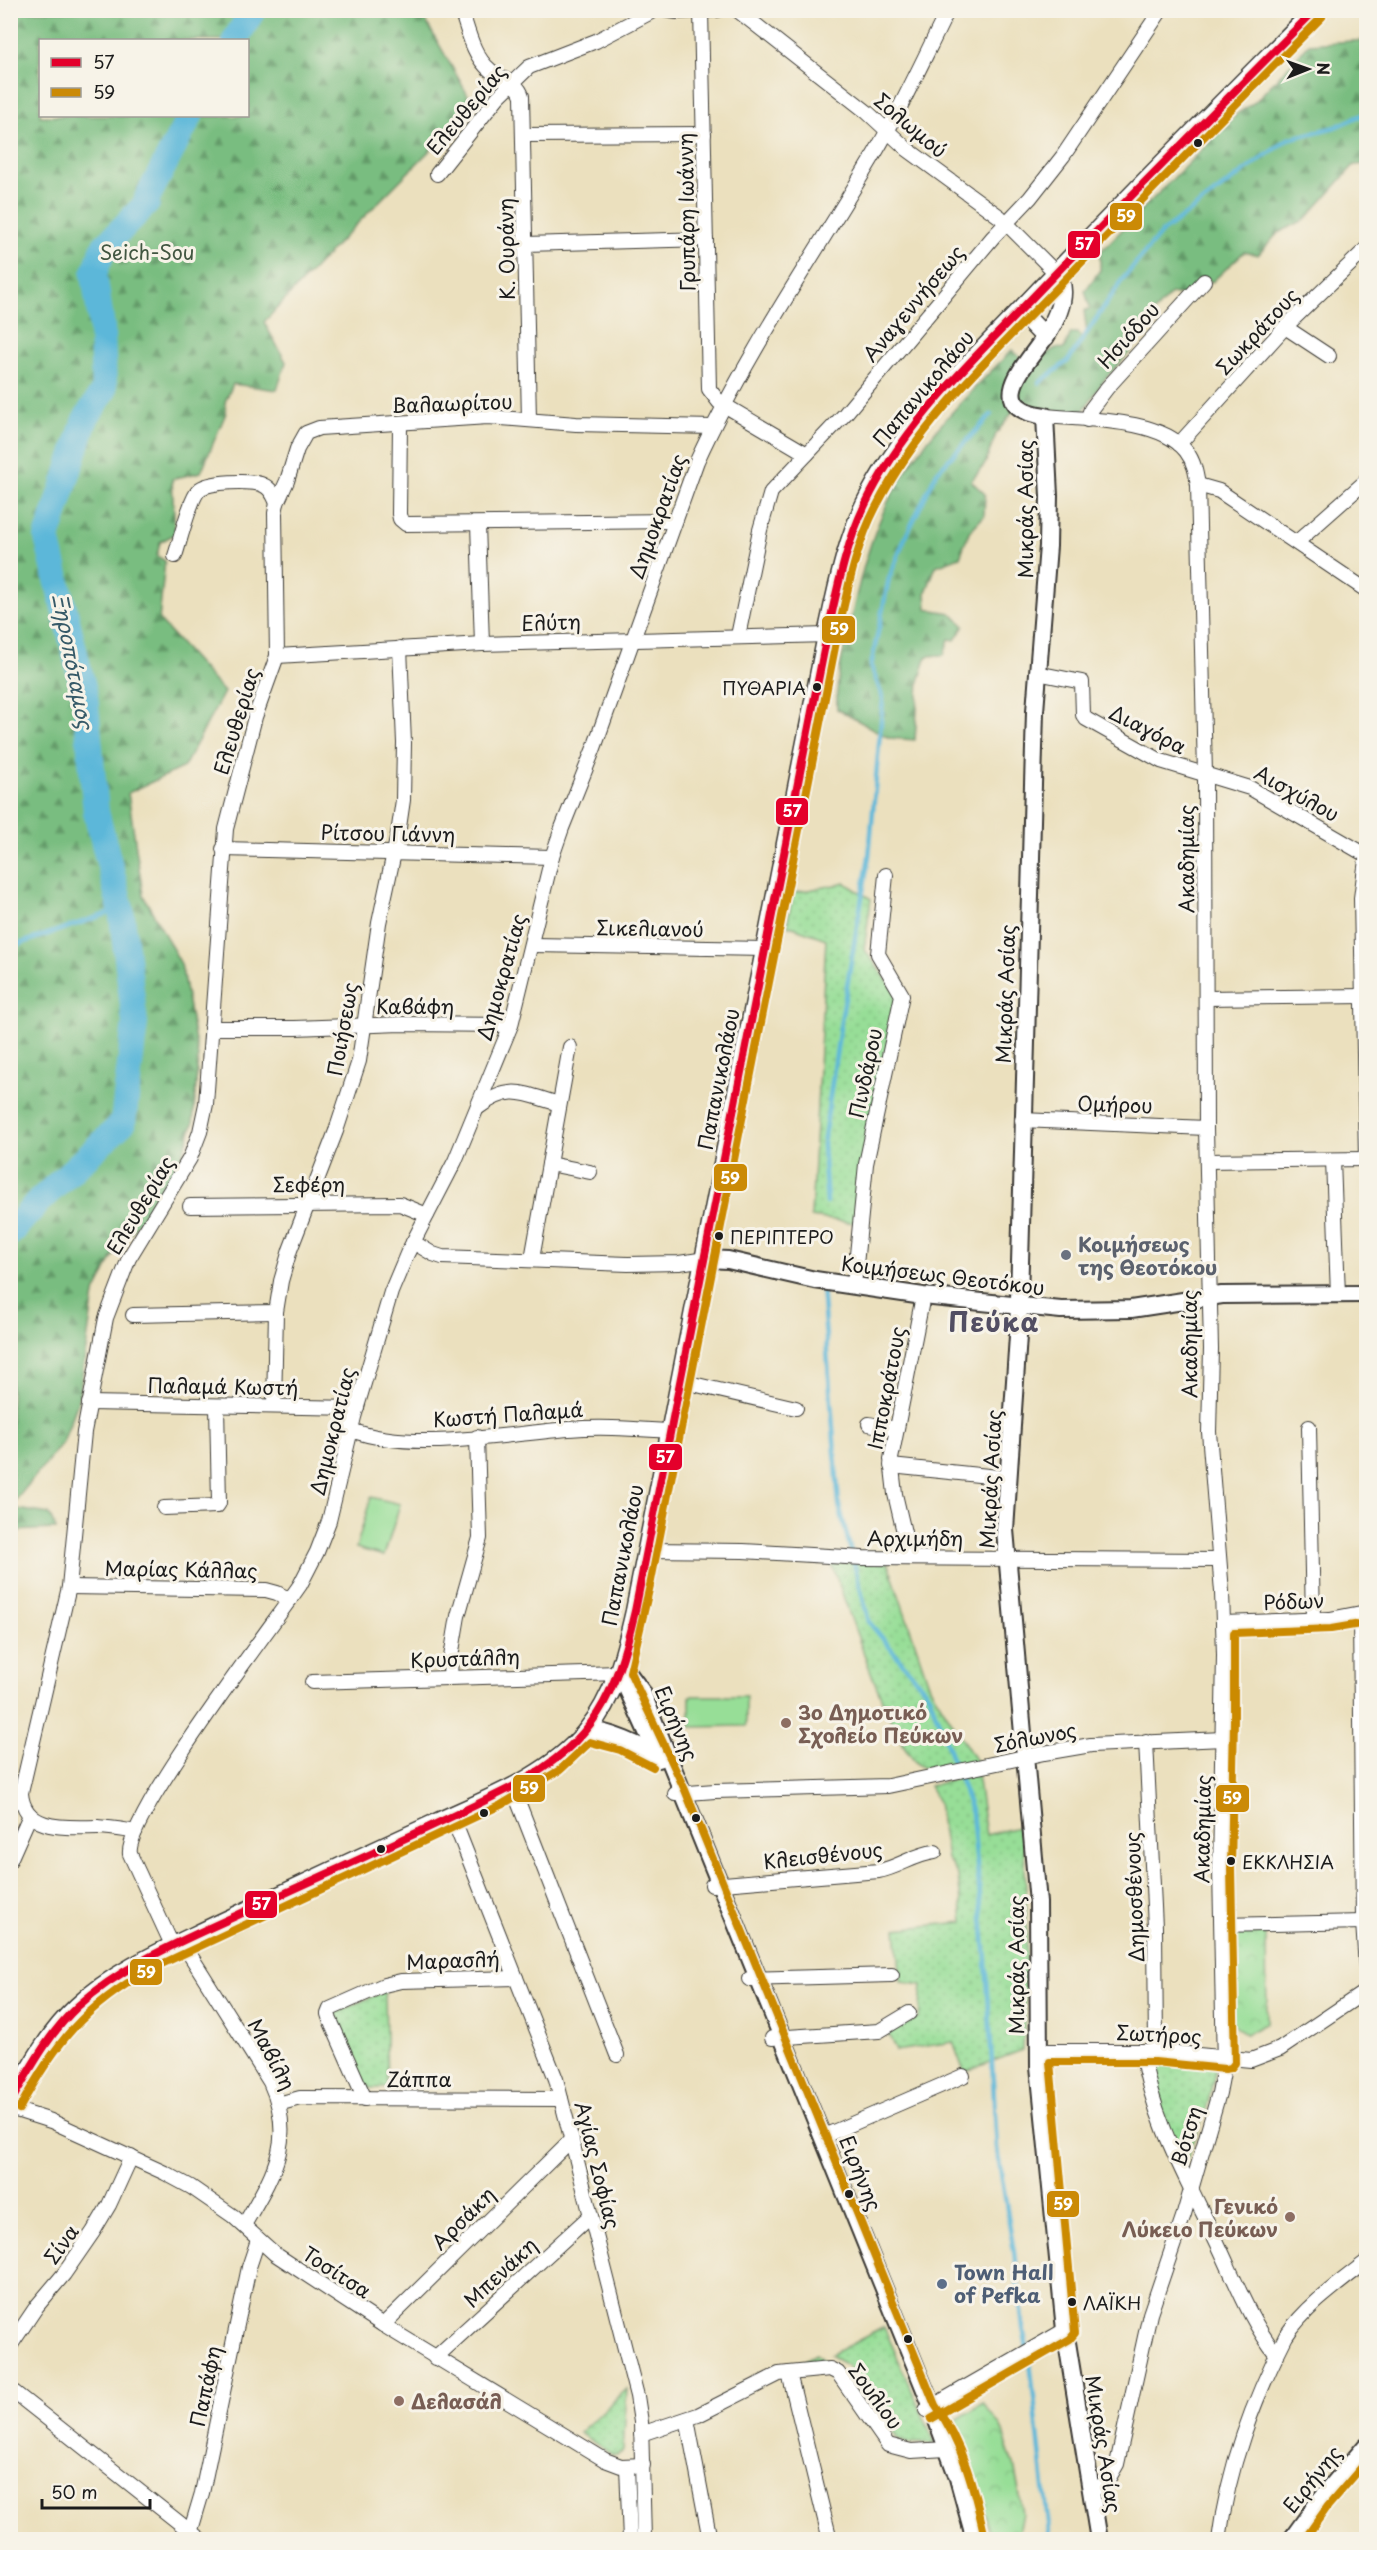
<svg xmlns="http://www.w3.org/2000/svg" width="1377" height="2550" font-family="'Playpen Sans',sans-serif">
<defs>
<pattern id="grass-dots" width="8" height="8" patternUnits="userSpaceOnUse" patternTransform="scale(1.5)"><rect width="8" height="8" fill="#97de97"/><path d="M2 2h.1M6 6h.1" fill="none" stroke="#82be82" stroke-width="1.8" stroke-linecap="round"/></pattern>
<pattern id="forest-firs" width="22" height="20" patternUnits="userSpaceOnUse" patternTransform="scale(1.5)"><rect width="22" height="20" fill="#79bd80"/><path d="M5 1l3.5 6h-7zM16 11l3.5 6h-7z" fill="#629968"/></pattern>
<pattern id="park-crowns" width="20" height="18" patternUnits="userSpaceOnUse" patternTransform="scale(1.5)"><rect width="20" height="18" fill="#97de97"/><path d="M2 6a3 3 0 1 1 6 0M12 15a3 3 0 1 1 6 0" fill="none" stroke="#82be82"/></pattern>
</defs>
<rect width="100%" height="100%" fill="#f7f3e8"/>
<filter id="ink" filterUnits="userSpaceOnUse"><feTurbulence type="fractalNoise" baseFrequency=".0167" numOctaves="2"/><feDisplacementMap in="SourceGraphic" scale="12" xChannelSelector="R" yChannelSelector="G"/><feConvolveMatrix kernelMatrix="1 2 1 2 8 2 1 2 1" color-interpolation-filters="sRGB"/></filter>
<filter id="wash" filterUnits="userSpaceOnUse"><feTurbulence type="fractalNoise" baseFrequency=".008" numOctaves="4" result="noise"/><feDisplacementMap in="SourceGraphic" scale="24" xChannelSelector="R" yChannelSelector="G"/><feGaussianBlur stdDeviation="1.35" result="paint"/><feColorMatrix in="noise" values="0 0 0 0 0 0 0 0 0 0 0 0 0 0 0 0 0 1.4 0 .05"/><feComposite in="paint" operator="in"/></filter>
<g filter="url(#wash)">
<rect width="100%" height="100%" fill="#ebe0be"/>
<g fill="url(#grass-dots)" stroke="#5a7d5a" stroke-width="1.5">
<path d="M845 883 871 899 864 949 898 995 855 1223 811 1217 826 939 787 925 793 893Z"/>
<path d="M831 1562 888 1563 930 1687 977 1763C961 1766 937 1774 922 1767 895 1756 844 1596 831 1562Z"/>
<path d="M977 1774 986 1835 1022 1826C1029 1901 1027 1975 1023 2050L964 2072 953 2042 896 2051 888 2033 919 2017 922 1985 901 1982 896 1929 963 1922 958 1875 947 1859 938 1802 929 1786Z"/>
<path d="M385 1991 387 2088H366L333 2014Z"/>
<path d="M1157 2059 1210 2064 1216 2069 1206 2110 1185 2164 1159 2109 1151 2062Z"/>
<path d="M884 2327 935 2443H910L898 2439 848 2366 830 2355Z"/>
<path d="M816 2354 829 2367H792Z"/>
<path d="M627 2389 623 2451 618 2455H613L579 2433Z"/>
</g>
<g fill="url(#forest-firs)" stroke="#4a6c4e" stroke-width="1.5" fill-rule="evenodd">
<path d="M11 11H420L474 106 345 236 264 322 286 362 277 390 233 384 225 402 226 413 201 472 172 479 175 534 160 542 157 556 165 561 159 620 224 692 184 767 128 793 143 895 181 964 198 1057 193 1124 183 1153 163 1191 112 1258 94 1295 78 1402 63 1442 11 1506ZM40 40H248V116H40Z"/>
<path d="M1366 40V164L1354 165 1306 219 1278 233 1258 255 1244 252 1212 282 1202 277 1185 297 1171 294 1144 323 1140 337 1130 352 1104 380 1081 414 1042 411 1022 400 996 434 985 464 971 481 985 494 984 516 969 532 960 557 936 566 926 592 927 609 951 613 964 626 955 640 949 639 944 655 927 656 919 681 915 740 889 738 837 709C835 681 844 650 850 623 859 582 869 540 888 502 917 443 967 396 1012 350L1033 368 1047 353 1056 348 1064 349 1071 333H1078L1081 337 1087 333 1084 311 1090 308 1085 291 1100 270V252L1238 113 1255 102 1309 44Z"/>
<path d="M11 1508 49 1514 56 1529 11 1531Z"/>
</g>
<g fill="url(#park-crowns)" stroke="#5a7d5a" stroke-width="1.5">
<path d="M1266 1932 1267 2023 1246 2034 1232 2023 1231 1933Z"/>
<path d="M983 2403 1001 2427 1014 2465 1023 2513 1018 2539H991L974 2474 953 2422Z"/>
</g>
<g fill="#97de97" stroke="#5a7d5a" stroke-width="1.5">
<path d="M371 1497 400 1504 384 1556 356 1548Z"/>
<path d="M690 1696H746V1726L690 1727Z"/>
</g>
<g fill="none" stroke-linecap="round" stroke-linejoin="round">
<g stroke="#5cb7d9" stroke-width="4.5">
<path d="M1039 383 1068 361 1122 280 1162 232 1288 139 1335 127 1366 113"/>
<path d="M10 947 121 909"/>
<path d="M827 1203 823 1145 840 1027 869 856 883 699 871 666 889 578 905 538 937 472 991 415"/>
<path d="M822 1287 839 1505 869 1622 929 1695 972 1813 986 1959 997 2149 1014 2252 1023 2328 1030 2362 1050 2540"/>
</g>
<g stroke="#5cb7d9" stroke-width="26">
<path d="M235 40 253 10"/>
<path d="M10 1233 39 1201 123 1123 135 1023 121 909 96 812 85 695 47 538 85 420 104 390 102 328 94 274 104 247 147 203V198L190 116"/>
</g>
</g>
</g>
<g filter="url(#ink)">
<g fill="none" stroke-linecap="round" stroke-linejoin="round">
<g stroke="#3b3934" stroke-width="16">
<g id="minor">
<path d="M461 10C468 30 473 56 490 70 500 80 518 81 522 96L529 420"/>
<path d="M664 10 677 12 718 10"/>
<path d="M701 10 709 389 719 402 807 454"/>
<path d="M737 10 867 112 907 149 1000 217 1056 273"/>
<path d="M523 135 704 134"/>
<path d="M437 174 498 97 529 67 596 41 655 10"/>
<path d="M525 244 706 239"/>
<path d="M1285 327 1329 356"/>
<path d="M1045 416C1085 420 1160 418 1186 451 1194 461 1196 473 1198 485L1205 774 1206 1128 1211 1349 1209 1432 1222 1592 1224 1655 1220 1869 1224 2067 1219 2093 1184 2214 1150 2314 1117 2464 1106 2483 1091 2491"/>
<path d="M1087 420 1091 409 1107 388 1204 281"/>
<path d="M400 424 399 514 400 519 406 524 675 521"/>
<path d="M1179 444 1285 327 1366 249"/>
<path d="M1198 485 1219 491 1366 590"/>
<path d="M478 524 482 644"/>
<path d="M1297 542 1366 481"/>
<path d="M175 556C180 541 190 499 199 490 207 481 253 480 263 485 271 488 274 496 277 503"/>
<path d="M738 636 760 530 771 492 845 414 993 237 1030 198 1063 156 1161 10"/>
<path d="M277 656 482 644 827 635"/>
<path d="M1037 673 1082 682 1083 715 1086 719 1161 761 1250 788 1366 855"/>
<path d="M223 849 552 857"/>
<path d="M533 945 766 949"/>
<path d="M1206 998 1366 996"/>
<path d="M211 1028H295L401 1024 511 1025"/>
<path d="M479 1107C511 1083 524 1094 559 1104"/>
<path d="M1022 1120 1206 1128"/>
<path d="M1366 1159 1361 898 1366 860"/>
<path d="M1333 1160 1338 1295"/>
<path d="M1207 1161 1366 1159"/>
<path d="M549 1164 590 1172"/>
<path d="M190 1206 400 1204 427 1215"/>
<path d="M413 1242 433 1254 442 1257 628 1264 679 1263 706 1259"/>
<path d="M532 1259 570 1047"/>
<path d="M854 1285 866 1164 902 995 878 954 886 875"/>
<path d="M133 1315 276 1312"/>
<path d="M680 1381 796 1408"/>
<path d="M89 1403 357 1408"/>
<path d="M274 1406 276 1312 281 1281 290 1250 336 1131 359 1061 379 923 398 834 403 800 404 743 400 648"/>
<path d="M869 1424 896 1429"/>
<path d="M1309 1427 1313 1620"/>
<path d="M351 1430C413 1453 503 1434 569 1429 603 1426 636 1429 669 1431"/>
<path d="M891 1466 1008 1478"/>
<path d="M164 1508 217 1506 219 1503 217 1406"/>
<path d="M647 1550 743 1551 863 1558 1219 1560"/>
<path d="M910 1558 895 1494 891 1459 923 1296"/>
<path d="M69 1587 266 1590 277 1593 290 1600"/>
<path d="M1360 1614 1363 1922 1366 1968"/>
<path d="M1223 1623 1330 1619 1366 1612"/>
<path d="M450 1677 451 1657 458 1616 480 1538 477 1437"/>
<path d="M312 1682 619 1673"/>
<path d="M1146 1741 1155 1927 1156 2051"/>
<path d="M512 1786 617 2055"/>
<path d="M675 1794 715 1791 888 1786 1044 1753 1091 1745 1223 1739"/>
<path d="M452 1816 556 2079 637 2396 641 2422 644 2540"/>
<path d="M135 1832C123 1829 110 1828 98 1827 69 1827 24 1833 21 1793L69 1587 84 1432 106 1318 129 1258 190 1158 200 1132 206 1104 226 829 255 717 277 656 275 513 277 503 287 481 297 449 306 433 319 428 488 417 576 424 713 427"/>
<path d="M10 1860 30 1815"/>
<path d="M712 1885 879 1871C899 1867 915 1854 935 1852"/>
<path d="M1222 1925 1363 1922"/>
<path d="M182 1942 270 2082C297 2141 272 2176 244 2225"/>
<path d="M173 1947 130 1854C124 1819 272 1626 300 1585L317 1552 329 1521 354 1417 391 1292 407 1254 455 1161 511 1025 552 857 562 828 594 748 697 461C746 353 815 255 875 153 902 107 924 58 948 10"/>
<path d="M749 1979 892 1975"/>
<path d="M772 2038 879 2031 909 2013"/>
<path d="M1038 2051H1156L1251 2060 1280 2049 1366 1991"/>
<path d="M1142 2051C1152 2119 1186 2177 1215 2238 1235 2279 1249 2320 1277 2355"/>
<path d="M365 2099 330 2020 328 2014 330 2009 384 1985 401 1981 516 1978"/>
<path d="M278 2104 300 2098 561 2099"/>
<path d="M10 2108 51 2121 165 2173 191 2187 233 2216 275 2254 383 2325 605 2460 621 2466 643 2465"/>
<path d="M824 2136 963 2076"/>
<path d="M383 2325 572 2139"/>
<path d="M10 2346 37 2306 64 2274 93 2232 109 2205 131 2157"/>
<path d="M435 2358 590 2216"/>
<path d="M789 2373 830 2540"/>
<path d="M10 2389 201 2540"/>
<path d="M926 2410 1065 2330"/>
<path d="M687 2419 710 2540"/>
<path d="M641 2434 698 2415 779 2374 830 2369 838 2373 888 2445 911 2451 947 2449"/>
<path d="M627 2467 630 2540"/>
<path d="M188 2540 202 2493 249 2267 258 2240"/>
<path d="M1219 2540C1228 2467 1253 2401 1286 2336 1305 2307 1339 2283 1366 2262"/>
</g>
</g>
<g stroke="#3b3934" stroke-width="20">
<g id="tertiary">
<path d="M1045 337C1025 366 983 407 1045 416L1049 496 1048 546 1035 711 1018 1336 1005 1530 1038 1903 1039 2066 1065 2330 1099 2540"/>
<path d="M706 1259 728 1260 815 1280 923 1296 1061 1310 1131 1309 1222 1295 1366 1294"/>
<path d="M619 1673H628L642 1692 932 2407 958 2478 975 2540"/>
<path d="M620 1673 652 1743"/>
<path d="M586 1731C604 1729 646 1747 659 1759"/>
<path d="M1291 2540 1320 2500 1366 2446"/>
</g>
</g>
<g stroke="#3b3934" stroke-width="21">
<g id="secondary">
<path d="M1020 311 1045 337C1056 320 1070 292 1056 273"/>
<path d="M10 2104C29 2070 48 2034 77 2007 117 1969 172 1947 221 1923 293 1889 364 1856 436 1823 487 1799 549 1777 586 1732 615 1696 625 1655 635 1611L827 635C837 590 845 545 865 504 905 422 977 357 1039 291 1130 196 1222 103 1315 10"/>
</g>
</g>
<use href="#minor" stroke="#fff" stroke-width="14"/>
<use href="#tertiary" stroke="#fff" stroke-width="16"/>
<use href="#secondary" stroke="#fff" stroke-width="18"/>
<g stroke="#f7f3e8" stroke-width="12">
<path id="bus-1" d="M10 2103C30 2069 49 2033 78 2006 124 1964 184 1940 240 1914 331 1871 426 1831 516 1785 595 1740 615 1697 635 1611L827 635C837 591 845 546 865 505 904 423 973 360 1035 295 1127 199 1221 105 1315 10"/>
</g>
<g stroke="#f7f3e8" stroke-width="12">
<g id="bus-2">
<path d="M19 2109C56 2042 83 2007 151 1969L501 1805 560 1770 590 1742 620 1750 653 1767"/>
<path d="M931 2419 1070 2339 1075 2333 1050 2062H1155L1225 2069 1231 2068 1235 2063 1231 1869 1234 1720V1633L1331 1629 1366 1623"/>
<path d="M985 2538C975 2492 963 2443 935 2405L685 1790 630 1672 651 1581 837 637C847 593 855 547 876 507 919 423 990 357 1055 290 1143 198 1232 108 1322 17"/>
<path d="M1304 2540 1328 2506 1366 2462"/>
</g>
</g>
<use href="#bus-1" stroke="#e4002b" stroke-width="8"/>
<use href="#bus-2" stroke="#cb8a06" stroke-width="8"/>
</g>
</g>
<g fill="#1c1c1c" stroke="#f7f3e8" stroke-width="2">
<circle cx="1198" cy="143" r="5"/>
<circle cx="817" cy="687" r="5"/>
<circle cx="719" cy="1236" r="5"/>
<circle cx="484" cy="1813" r="5"/>
<circle cx="696" cy="1818" r="5"/>
<circle cx="381" cy="1849" r="5"/>
<circle cx="1231" cy="1861" r="5"/>
<circle cx="849" cy="2194" r="5"/>
<circle cx="1072" cy="2302" r="5"/>
<circle cx="908" cy="2339" r="5"/>
</g>
<circle fill="#6b7280" stroke="#f7f3e8" stroke-width="2" cx="1066" cy="1255" r="6"/>
<g fill="#8d6e63" stroke="#f7f3e8" stroke-width="2">
<circle cx="786" cy="1723" r="6"/>
<circle cx="1290" cy="2217" r="6"/>
<circle cx="399" cy="2401" r="6"/>
</g>
<circle fill="#5c6f8a" stroke="#f7f3e8" stroke-width="2" cx="942" cy="2284" r="6"/>
<g text-anchor="middle" dominant-baseline="central" stroke-width="6" stroke-linejoin="round" paint-order="stroke">
<g font-size="18" fill="#1c1c1c" stroke="#f7f3e8" text-anchor="start">
<text x="806" y="687" text-anchor="end">ΠΥΘΑΡΙΑ</text>
<text x="730" y="1236">ΠΕΡΙΠΤΕΡΟ</text>
<text x="1242" y="1861">ΕΚΚΛΗΣΙΑ</text>
<text x="1083" y="2302">ΛΑΪΚΗ</text>
</g>
<g font-size="20" fill="#1c1c1c" stroke="#f7f3e8">
<text transform="translate(466 109) rotate(-50)">Ελευθερίας</text>
<text transform="translate(911 125) rotate(40)">Σολωμού</text>
<text transform="translate(686 212) rotate(-91)">Γρυπάρη Ιωάννη</text>
<text transform="translate(506 249) rotate(-91)">Κ. Ουράνη</text>
<text transform="translate(913 303) rotate(-50)">Αναγεννήσεως</text>
<text transform="translate(1257 331) rotate(-47)">Σωκράτους</text>
<text transform="translate(1128 335) rotate(-48)">Ησιόδου</text>
<text transform="translate(923 388) rotate(-50)">Παπανικολάου</text>
<text transform="translate(452 403) rotate(-2)">Βαλαωρίτου</text>
<text transform="translate(1025 509) rotate(-90)">Μικράς Ασίας</text>
<text transform="translate(657 516) rotate(-70)">Δημοκρατίας</text>
<text transform="translate(551 622) rotate(-2)">Ελύτη</text>
<text transform="translate(236 721) rotate(-73)">Ελευθερίας</text>
<text transform="translate(1148 729) rotate(27)">Διαγόρα</text>
<text transform="translate(1297 793) rotate(29)">Αισχύλου</text>
<text transform="translate(388 833) rotate(1)">Ρίτσου Γιάννη</text>
<text transform="translate(1186 859) rotate(-90)">Ακαδημίας</text>
<text transform="translate(650 928) rotate(1)">Σικελιανού</text>
<text transform="translate(501 977) rotate(-74)">Δημοκρατίας</text>
<text transform="translate(1005 994) rotate(-88)">Μικράς Ασίας</text>
<text x="415" y="1006">Καβάφη</text>
<text transform="translate(342 1029) rotate(-80)">Ποιήσεως</text>
<text transform="translate(865 1073) rotate(-78)">Πινδάρου</text>
<text transform="translate(718 1079) rotate(-79)">Παπανικολάου</text>
<text transform="translate(1115 1104) rotate(2)">Ομήρου</text>
<text x="309" y="1184">Σεφέρη</text>
<text transform="translate(140 1205) rotate(-59)">Ελευθερίας</text>
<text transform="translate(943 1275) rotate(7)">Κοιμήσεως Θεοτόκου</text>
<text transform="translate(1189 1344) rotate(-90)">Ακαδημίας</text>
<text transform="translate(223 1386) rotate(1)">Παλαμά Κωστή</text>
<text transform="translate(886 1388) rotate(-79)">Ιπποκράτους</text>
<text transform="translate(508 1414) rotate(-4)">Κωστή Παλαμά</text>
<text transform="translate(332 1431) rotate(-76)">Δημοκρατίας</text>
<text transform="translate(990 1479) rotate(-87)">Μικράς Ασίας</text>
<text x="915" y="1538">Αρχιμήδη</text>
<text transform="translate(622 1555) rotate(-79)">Παπανικολάου</text>
<text transform="translate(181 1569) rotate(1)">Μαρίας Κάλλας</text>
<text transform="translate(1294 1601) rotate(-2)">Ρόδων</text>
<text transform="translate(465 1658) rotate(-2)">Κρυστάλλη</text>
<text transform="translate(677 1723) rotate(67)">Ειρήνης</text>
<text transform="translate(1035 1737) rotate(-11)">Σόλωνος</text>
<text transform="translate(1202 1829) rotate(-89)">Ακαδημίας</text>
<text transform="translate(823 1855) rotate(-6)">Κλεισθένους</text>
<text transform="translate(1134 1897) rotate(-92)">Δημοσθένους</text>
<text transform="translate(453 1960) rotate(-2)">Μαρασλή</text>
<text transform="translate(1016 1965) rotate(-90)">Μικράς Ασίας</text>
<text transform="translate(1159 2034) rotate(3)">Σωτήρος</text>
<text transform="translate(272 2054) rotate(62)">Μαβίλη</text>
<text x="419" y="2079">Ζάππα</text>
<text transform="translate(1186 2136) rotate(-73)">Βότση</text>
<text transform="translate(598 2165) rotate(76)">Αγίας Σοφίας</text>
<text transform="translate(861 2173) rotate(68)">Ειρήνης</text>
<text transform="translate(463 2218) rotate(-45)">Αρσάκη</text>
<text transform="translate(61 2244) rotate(-54)">Σίνα</text>
<text transform="translate(337 2272) rotate(33)">Τοσίτσα</text>
<text transform="translate(500 2272) rotate(-43)">Μπενάκη</text>
<text transform="translate(205 2386) rotate(-78)">Παπάφη</text>
<text transform="translate(876 2396) rotate(54)">Σουλίου</text>
<text transform="translate(1104 2444) rotate(81)">Μικράς Ασίας</text>
<text transform="translate(1312 2479) rotate(-51)">Ειρήνης</text>
</g>
<g font-size="20" fill="#415641" stroke="#f7f3e8">
<text x="147" y="252">Seich-Sou</text>
</g>
<g font-size="20" font-weight="bold" fill="#5b616d" stroke="#f7f3e8" text-anchor="start">
<text x="1078" y="1244">Κοιμήσεως<tspan x="1078" dy="23">της Θεοτόκου</tspan></text>
</g>
<g font-size="20" font-weight="bold" fill="#785e54" stroke="#f7f3e8" text-anchor="start">
<text x="798" y="1712">3ο Δημοτικό<tspan x="798" dy="23">Σχολείο Πεύκων</tspan></text>
<text x="1278" y="2206" text-anchor="end">Γενικό<tspan x="1278" dy="23">Λύκειο Πεύκων</tspan></text>
<text x="411" y="2401">Δελασάλ</text>
</g>
<g font-size="20" font-weight="bold" fill="#4e5e75" stroke="#f7f3e8" text-anchor="start">
<text x="954" y="2272">Town Hall<tspan x="954" dy="23">of Pefka</tspan></text>
</g>
<g font-size="21" font-style="italic" fill="#365a68" stroke="#f7f3e8">
<text transform="translate(74 661) rotate(79)">Ξηροπόταμος</text>
</g>
<g font-size="26" font-weight="bold" letter-spacing="1.5" fill="#524e63" stroke="#f7f3e8">
<text x="994" y="1321">Πεύκα</text>
</g>
</g>
<g stroke="#f7f3e8" stroke-width="2">
<rect x="1109" y="202" width="34" height="29" rx="6" fill="#cb8a06"/>
<rect x="1067" y="230" width="34" height="29" rx="6" fill="#e4002b"/>
<rect x="821" y="615" width="35" height="29" rx="6" fill="#cb8a06"/>
<rect x="775" y="797" width="34" height="29" rx="6" fill="#e4002b"/>
<rect x="713" y="1163" width="35" height="29" rx="6" fill="#cb8a06"/>
<rect x="648" y="1443" width="35" height="28" rx="6" fill="#e4002b"/>
<rect x="512" y="1774" width="34" height="29" rx="6" fill="#cb8a06"/>
<rect x="1215" y="1784" width="35" height="29" rx="6" fill="#cb8a06"/>
<rect x="244" y="1890" width="34" height="29" rx="6" fill="#e4002b"/>
<rect x="129" y="1958" width="34" height="28" rx="6" fill="#cb8a06"/>
<rect x="1046" y="2190" width="34" height="28" rx="6" fill="#cb8a06"/>
</g>
<g font-size="16" text-anchor="middle" font-weight="bold" fill="#fff">
<text x="1126" y="222">59</text>
<text x="1084" y="250">57</text>
<text x="839" y="635">59</text>
<text x="792" y="817">57</text>
<text x="730" y="1184">59</text>
<text x="665" y="1463">57</text>
<text x="529" y="1794">59</text>
<text x="1232" y="1804">59</text>
<text x="261" y="1910">57</text>
<text x="146" y="1978">59</text>
<text x="1063" y="2210">59</text>
</g>
<rect width="1377" height="2550" fill="none" stroke="#f7f3e8" stroke-width="36"/>
<rect x="39" y="39" width="210" height="78" fill="#f7f3e8" stroke="#9f9d96" stroke-width="1.5"/>
<rect x="51" y="58" width="30" height="9" fill="#e4002b" stroke="#9f9d96" stroke-width="1.5"/>
<text x="93" y="69" font-size="18" fill="#1c1c1c">57</text>
<rect x="51" y="88" width="30" height="9" fill="#cb8a06" stroke="#9f9d96" stroke-width="1.5"/>
<text x="93" y="99" font-size="18" fill="#1c1c1c">59</text>
<g transform="translate(1308 69) rotate(89)" stroke="#f7f3e8" stroke-width="4.5" paint-order="stroke">
<path d="M0-4.5L10 22L0 15L-10 22Z" fill="#1c1c1c"/>
<text y="-9" font-size="16" font-weight="bold" text-anchor="middle" fill="#1c1c1c">N</text>
</g>
<path d="M42 2499v9h108v-9" fill="none" stroke="#1c1c1c" stroke-width="3"/>
<text x="51" y="2499" font-size="18" fill="#1c1c1c" stroke="#f7f3e8" stroke-width="4.5" paint-order="stroke">50 m</text>
</svg>
